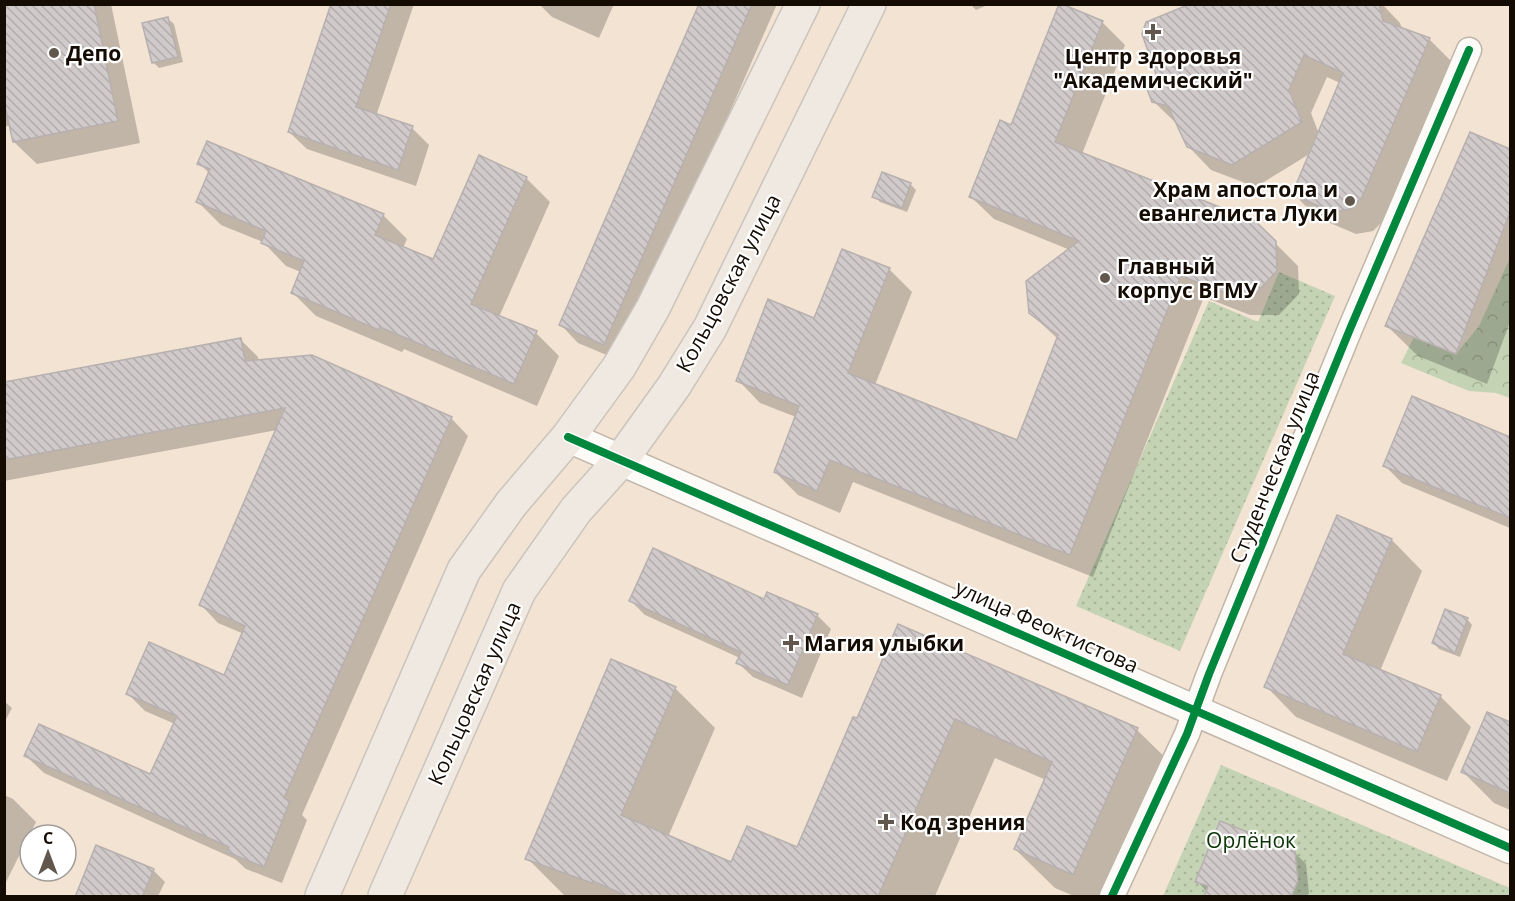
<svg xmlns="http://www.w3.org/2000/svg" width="1515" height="901" font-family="'Open Sans',sans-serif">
<defs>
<pattern id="forest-crowns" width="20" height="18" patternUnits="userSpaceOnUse" patternTransform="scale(1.5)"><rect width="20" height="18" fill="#c4d3b3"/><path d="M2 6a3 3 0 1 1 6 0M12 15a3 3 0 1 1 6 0" fill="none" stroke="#a8b498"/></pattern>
<pattern id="park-dots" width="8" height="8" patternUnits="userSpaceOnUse" patternTransform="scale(1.5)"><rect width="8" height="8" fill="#c4d3b3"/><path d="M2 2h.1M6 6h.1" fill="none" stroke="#a8b498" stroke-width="1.8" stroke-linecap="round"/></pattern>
<pattern id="building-back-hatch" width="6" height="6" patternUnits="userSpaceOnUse" patternTransform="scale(1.5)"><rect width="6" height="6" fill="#d0caca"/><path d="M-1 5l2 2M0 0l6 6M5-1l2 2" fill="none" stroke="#b2acac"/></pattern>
</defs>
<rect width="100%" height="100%" fill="#f2e3d3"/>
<path fill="url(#forest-crowns)" d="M1510 258V398L1496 393 1469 391 1401 363 1414 337 1456 354 1479 326Z"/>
<g fill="url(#park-dots)">
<path d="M1279 272 1335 296 1180 651 1076 606 1209 301 1258 322Z"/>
<path d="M1221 765 1510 888V896H1163Z"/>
</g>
<g fill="#0003" fill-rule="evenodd">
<path d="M4 4H111L140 143 37 164 14 142 11 125 4 127Z"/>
<path d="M333 4H414L376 116 412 128 429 145 416 186 307 149 289 132Z"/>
<path d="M539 4H614L599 38 552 17Z"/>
<path d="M700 4H777L621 361 578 343 561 325Z"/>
<path d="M970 4H990L976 10Z"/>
<path d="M1194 4H1382L1400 23 1402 29 1429 39 1452 62 1385 219 1373 231 1356 234 1316 217 1294 194 1311 153 1256 187 1211 170 1188 146 1178 125 1153 101 1158 78ZM1327 77 1340 83 1319 134 1311 113Z"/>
<path d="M168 19 174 24 183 62 159 68 153 62Z"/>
<path d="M1102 22 1125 45 1082 154 1254 222 1298 266 1299 294 1279 315H1250L1204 297 1093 577 853 482 840 513 798 495 775 472 796 417 760 403 738 380 815 320 889 269 912 292 875 385 1018 442 1058 339 1030 313 1070 250 994 219 971 197 1012 127Z"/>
<path d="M1471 134 1510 150V322L1487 384 1418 356 1387 326Z"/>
<path d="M199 163 383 215 407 239 403 248 434 261 526 178 550 202 499 317 536 333 559 356 537 406 404 349 402 352 316 316 293 293 301 272 286 266 263 242 221 225 198 202 209 173Z"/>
<path d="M910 184 916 190 907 212 880 202 874 196Z"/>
<path d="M240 339 258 357 259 361 451 418 468 436 302 815 307 820 282 883 246 869 235 859 44 773 26 756 151 776 175 724 145 711 128 694 225 677 244 634 218 623 201 605 277 430 4 481V383Z"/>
<path d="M1413 398 1510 438V528L1402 483 1384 465Z"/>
<path d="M1338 517 1392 540 1422 571 1380 671 1440 696 1471 727 1447 781 1296 717 1266 686Z"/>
<path d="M631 601H764L817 615 831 629 802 698 753 677 738 663 740 658 645 615Z"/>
<path d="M1467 619 1472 625 1460 657 1439 649 1434 643Z"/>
<path d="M899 626 1137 730 1177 769 1121 896H1074L1055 888 1015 849 1046 780 995 758 935 896H565L527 858 675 688 715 728 668 837 732 864 798 849Z"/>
<path d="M4 701 12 708 4 723Z"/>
<path d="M1488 714 1510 723V810L1494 803 1463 772Z"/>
<path d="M4 795 13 799 36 822 4 886Z"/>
<path d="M1294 852 1306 864 1309 893 1307 896H1206L1207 892 1197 881Z"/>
<path d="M153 870 165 882 158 896H77Z"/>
</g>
<g fill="url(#building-back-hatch)" stroke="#b7b0af" stroke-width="1.5">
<path d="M4 4H94L118 121 13 142 4 102Z"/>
<path d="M331 4H391L356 107 413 126 398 170 288 132Z"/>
<path d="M699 4H752L604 345 559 325Z"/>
<path d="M1059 4H1062L1103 21 1055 142 1255 221 1276 241 1277 271 1256 293H1226L1181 276 1070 555 830 460 817 491 774 472 799 406 736 381 768 299 814 318 842 249 890 268 848 373 1017 440 1058 335 1029 313 1026 281 1079 241 969 197 1000 120 1011 125Z"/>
<path d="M1190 4H1379L1383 21 1430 38 1362 197 1350 209 1332 212 1292 194 1343 73 1304 55 1289 90 1302 122 1232 165 1187 147 1168 106 1152 102 1144 81 1157 77 1142 34 1146 22Z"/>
<path d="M168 17 178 57 152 63 142 23Z"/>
<path d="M1470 132 1510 149V212L1456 354 1385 326Z"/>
<path d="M207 141 384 214 375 235 433 259 479 155 527 177 471 304 537 331 514 384 380 327 379 330 291 293 304 261 261 243 266 231 196 202 210 169 197 164Z"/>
<path d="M882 172 911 183 902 208 872 197Z"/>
<path d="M241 338 245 361 312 355 452 417 284 798 290 801 264 867 227 852 229 847 24 756 39 724 150 774 177 716 126 694 149 642 224 675 245 626 199 605 285 408 4 460V382Z"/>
<path d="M1412 396 1510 437V518L1383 466Z"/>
<path d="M1337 515 1392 539 1343 654 1441 695 1417 752 1264 687Z"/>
<path d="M653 548 764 599 767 592 818 614 788 685 736 663 741 652 629 601Z"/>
<path d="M1445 609 1468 618 1455 653 1432 643Z"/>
<path d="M898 624 1138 728 1073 875 1014 849 1052 762 955 719 878 897H629L593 881 592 883 525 859 611 659 676 687 621 815 731 862 747 826 797 847 853 717 857 718Z"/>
<path d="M1487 712 1510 722V793L1461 772Z"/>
<path d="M1220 821 1295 851 1298 881 1291 897H1204L1208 886 1195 882Z"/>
<path d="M96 845 154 869 142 897H75Z"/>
</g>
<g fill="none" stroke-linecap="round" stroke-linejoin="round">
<g stroke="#c0b5a9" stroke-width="27">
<path id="minor" d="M1112 896 1187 734 1209 674 1350 329 1469 50"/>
</g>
<g stroke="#c0b5a9" stroke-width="33">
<path id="tertiary" d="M568 437 1510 848"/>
</g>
<g stroke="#cbc4bd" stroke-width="36">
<g id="primary">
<path d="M322 896 464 570 511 504 568 437 619 367 653 308 803 4"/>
<path d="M385 896 519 591 576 510 621 460 674 386 710 328 869 4"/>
</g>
</g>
<use href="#minor" stroke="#fdfbf8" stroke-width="24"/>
<use href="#tertiary" stroke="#fdfbf8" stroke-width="30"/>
<use href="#primary" stroke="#f0e9e1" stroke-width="33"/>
<g stroke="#fff" stroke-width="11">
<g id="cycleway">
<path d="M568 437 1510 848"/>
<path d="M1112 896 1187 734 1209 674 1350 329 1469 50"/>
</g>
</g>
<use href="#cycleway" stroke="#00873e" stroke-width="8"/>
</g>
<g fill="#62574c" stroke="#fff" stroke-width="2">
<path d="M1150 23h6v6h6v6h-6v6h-6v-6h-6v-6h6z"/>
<circle cx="54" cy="53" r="6"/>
<circle cx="1350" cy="201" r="6"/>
<circle cx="1105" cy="278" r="6"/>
<path d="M788 634h6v6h6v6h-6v6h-6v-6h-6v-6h6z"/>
<path d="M883 813h6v6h6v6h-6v6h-6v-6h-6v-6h6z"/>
</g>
<g text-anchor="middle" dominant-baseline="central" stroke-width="4.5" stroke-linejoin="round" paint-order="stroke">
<g font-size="21" font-weight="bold" fill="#140b03" stroke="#fff" text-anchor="start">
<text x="66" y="53">Депо</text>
<text x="1153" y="56" text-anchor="middle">Центр здоровья<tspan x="1153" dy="24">"Академический"</tspan></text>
<text x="1338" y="189" text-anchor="end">Храм апостола и<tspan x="1338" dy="24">евангелиста Луки</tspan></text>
<text x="1117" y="266">Главный<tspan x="1117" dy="24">корпус ВГМУ</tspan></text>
<text x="804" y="643">Магия улыбки</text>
<text x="900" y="822">Код зрения</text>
</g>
<g font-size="21" fill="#140b03" stroke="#fff">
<text transform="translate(728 283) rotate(-62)">Кольцовская улица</text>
<text transform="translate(1274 467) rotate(-68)">Студенческая улица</text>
<text transform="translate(1047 626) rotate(24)">улица Феоктистова</text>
<text transform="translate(474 693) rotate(-66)">Кольцовская улица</text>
</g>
<g font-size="21" fill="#0a3504" stroke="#fff">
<text x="1251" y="840">Орлёнок</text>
</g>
</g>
<rect width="1515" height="901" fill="none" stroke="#140b03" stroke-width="12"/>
<g transform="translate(48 853)"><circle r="28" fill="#ffffff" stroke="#a19d9a" stroke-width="1.5"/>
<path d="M0-4.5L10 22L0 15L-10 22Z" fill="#62574c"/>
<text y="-9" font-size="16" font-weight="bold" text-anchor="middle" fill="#140b03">С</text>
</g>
</svg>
